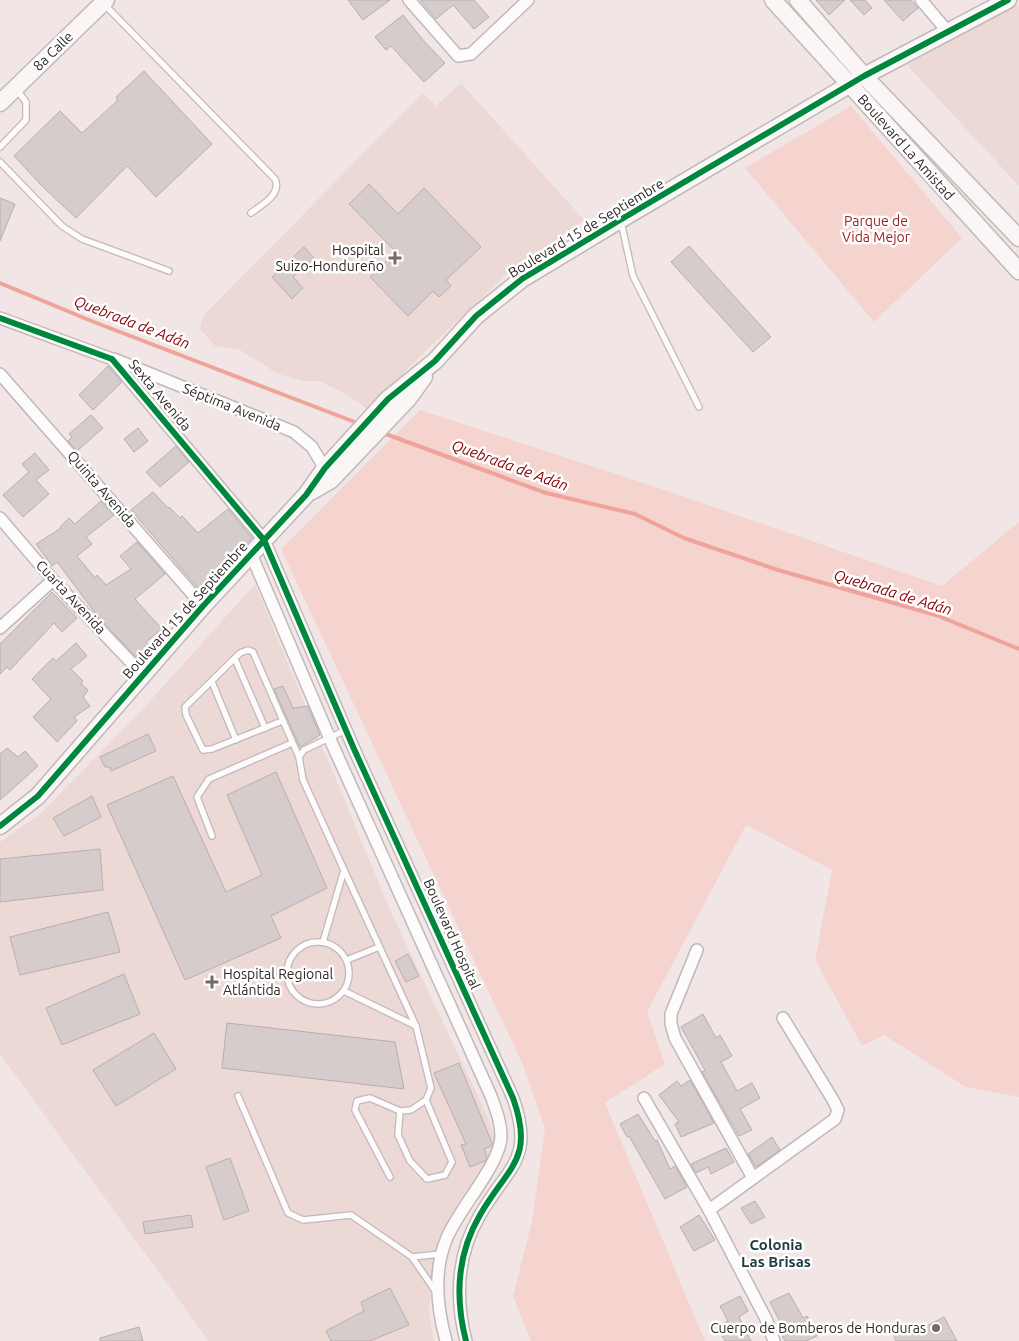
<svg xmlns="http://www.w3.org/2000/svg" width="1019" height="1341" font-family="Ubuntu,sans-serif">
<rect width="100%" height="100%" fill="#f1e6e5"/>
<g fill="#ecd8d5">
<path d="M1019 4V186L907 65Z"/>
<path d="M461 83 584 220 507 274 415 361 369 410 346 394 320 381H303L278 374 240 350 215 346 200 329 203 316 423 93 436 106Z"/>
<path d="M255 584 390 910 490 1122 496 1141 488 1161 460 1201 445 1228 432 1268 429 1311 434 1341H209L0 1054V842L40 814 142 710Z"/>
</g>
<g fill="#f5d4cf">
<path d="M851 106 962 238 874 322 745 168Z"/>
<path d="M420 410 656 487 942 586 1019 522V1097L966 1087 884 1035 862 1046 815 960 832 870 746 825 647 1012 665 1064 605 1103 705 1341H531L513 1296 532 1221 545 1129 523 1065 281 549Z"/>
</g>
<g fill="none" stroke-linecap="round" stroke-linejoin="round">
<g stroke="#efa39a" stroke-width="4">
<path d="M0 283 94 322 360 424"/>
<path d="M383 433 546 493 635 514 684 538 778 570 936 615 1019 649"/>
</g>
</g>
<g fill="#d5cccb" stroke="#b7afaf">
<path d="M348 0H390L363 20Z"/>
<path d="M420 0H474L489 17 474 29 453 5 436 19Z"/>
<path d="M816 0H845L829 15Z"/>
<path d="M850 0H865L872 8 864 15Z"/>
<path d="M884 0H911L918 8 903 21Z"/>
<path d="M403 15 423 40 445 63 424 82 391 46 386 50 375 37Z"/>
<path d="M144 71 212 144 156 197 127 166 76 218 43 187 14 156 60 111 82 133 118 100 116 97Z"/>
<path d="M369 184 398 214 424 188 481 247 446 280 451 286 439 297 433 291 408 316 370 277 396 252 349 204Z"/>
<path d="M0 198 15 204 0 241Z"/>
<path d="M689 246 771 337 753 352 671 262Z"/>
<path d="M304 247 314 258 293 277 303 288 292 299 272 277Z"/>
<path d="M108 366 122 382 93 410 79 395Z"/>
<path d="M91 415 103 428 77 451 68 441 72 437 69 434Z"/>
<path d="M138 428 148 441 134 452 124 439Z"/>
<path d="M176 446 189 462 160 487 146 472Z"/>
<path d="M35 453 49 470 36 480 49 494 23 517 3 495 29 472 22 464Z"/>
<path d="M153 492 168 508 169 507 180 518 182 516 198 533 228 509 252 538 230 562 228 559 213 574 215 578 202 593 131 510Z"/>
<path d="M101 501 114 515 86 537 92 544 77 556 95 578 97 575 106 585 131 569 120 556 137 542 165 574 135 599 162 629 146 642 152 650 140 661 99 618 57 562 52 566 36 544 61 528 60 527 69 518 75 524Z"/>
<path d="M52 592 77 618 62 632 54 623 10 670 7 667 0 674V644Z"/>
<path d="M76 643 87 656 71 669 83 681 81 684 88 690 83 697 90 706 74 717 77 721 57 742 33 717 51 699 32 679 53 658 56 661Z"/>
<path d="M283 686 293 708 308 706 320 735 300 747 274 689Z"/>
<path d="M148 734 156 751 111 771 110 767H105L100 757Z"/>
<path d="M7 748 18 757 25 751 38 766 0 800V754Z"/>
<path d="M276 772 327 888 271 916 281 938 185 980 107 805 173 776 226 892 262 875 227 795Z"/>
<path d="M92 796 101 817 64 836 53 818Z"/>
<path d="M100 849 103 890 0 902V859Z"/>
<path d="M108 912 120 952 20 975 10 937Z"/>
<path d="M408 954 419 976 406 982 395 961Z"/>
<path d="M124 974 140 1014 62 1045 46 1008Z"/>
<path d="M703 1014 716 1038 720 1035 732 1056 721 1062 737 1091 752 1083 760 1098 740 1109 752 1130 739 1136 702 1072 705 1070 681 1027Z"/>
<path d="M227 1023 395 1042 404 1089 222 1068Z"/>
<path d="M154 1033 176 1069 116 1106 93 1070Z"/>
<path d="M459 1063 492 1143 491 1146 484 1149 487 1157 485 1161 470 1167 461 1145 466 1144 434 1073Z"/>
<path d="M690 1080 714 1123 681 1137 675 1124 679 1122 659 1095 677 1081 681 1086Z"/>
<path d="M638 1114 655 1141 657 1140 670 1169 675 1166 687 1187 665 1199 629 1136 627 1137 620 1124Z"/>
<path d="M772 1137 780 1150 756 1167 748 1154Z"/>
<path d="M726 1148 734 1162 711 1174 708 1167 696 1173 691 1164Z"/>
<path d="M230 1158 249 1211 224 1220 206 1167Z"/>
<path d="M755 1201 765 1217 751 1224 741 1208Z"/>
<path d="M191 1215 193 1227 145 1234 143 1222Z"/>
<path d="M699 1215 715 1240 694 1251 680 1227Z"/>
<path d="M390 1288 409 1325 370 1341H331L326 1331 364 1311 361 1302Z"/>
<path d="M789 1293 803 1318 807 1316 817 1336 806 1341H785L779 1330 783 1328 770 1302Z"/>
<path d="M740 1296 748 1311 739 1317 751 1341H725L717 1326 728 1321 720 1306Z"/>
<path d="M944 1317 957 1341H896L893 1333 911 1324 915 1332Z"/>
<path d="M139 1327 143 1341H100V1338Z"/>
</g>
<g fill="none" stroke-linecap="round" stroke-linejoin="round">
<g stroke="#c1b9b8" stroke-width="8">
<g id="lane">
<path d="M104 4 275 179C282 195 262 204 251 213"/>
<path d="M0 147 26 120V102L17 90"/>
<path d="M0 162 62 226 82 239 169 271"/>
<path d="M621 222 633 276 699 407"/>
<path d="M235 659 265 728"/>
<path d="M212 682 236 740"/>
<path d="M282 721 212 749 203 750 186 715 185 707 240 653 248 650 253 652 299 757"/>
<path d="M212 836 197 797 209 779 292 743"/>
<path d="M344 870 416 1026 431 1088 426 1100 411 1110 400 1111 370 1098 357 1101 355 1110 390 1177"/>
<path d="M323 942 344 870 303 780 299 757 304 750 346 730"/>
<circle cx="318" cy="973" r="31"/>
<path d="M347 960 379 947"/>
<path d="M344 991 416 1026"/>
<path d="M238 1096 288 1213 303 1220 351 1215 412 1257 441 1254"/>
<path d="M400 1111 398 1135 410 1161 427 1179 445 1175 452 1162 426 1100"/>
<path d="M412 1257 436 1292"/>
</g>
</g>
<g stroke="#c1b9b8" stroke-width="14">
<g id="street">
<path d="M409 0 458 56 471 54 528 0"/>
<path d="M921 0 949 33"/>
<path d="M0 318 112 359 264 540 354 749 513 1098C535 1160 508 1166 480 1215 457 1254 455 1298 466 1341"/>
<path d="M114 359 294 432 312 447 328 474"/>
<path d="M0 374 203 606"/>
<path d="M0 518 53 580 143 675"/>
<path d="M251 554 333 746 491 1096C496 1110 501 1122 501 1136 501 1164 458 1209 446 1240 433 1272 437 1308 446 1341"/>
<path d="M0 628 53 580"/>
<path d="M697 950 671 1014V1024L675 1038 753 1178"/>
<path d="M644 1098 709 1210 766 1319 774 1341"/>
<path d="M709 1210 835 1119 838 1110 833 1100 783 1018"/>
</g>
</g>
<g stroke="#c1b9b8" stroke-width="19">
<g id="secondary">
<path d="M773 0 1019 271"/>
<path d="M798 0 864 76 1019 238"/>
<path d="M0 103 106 0"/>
<path d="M312 491 331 480 408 399 424 377"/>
<path d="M0 826 38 796 203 606 306 495 325 468 388 399 435 361 476 316 522 279 620 220 864 76 1008 0"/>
</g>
</g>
<use href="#lane" stroke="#fdfbfb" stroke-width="5.5"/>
<use href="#street" stroke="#fdfbfb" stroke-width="11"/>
<use href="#secondary" stroke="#faf6f6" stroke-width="16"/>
<g stroke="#fff" stroke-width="9">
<g id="cycleway">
<path d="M0 318 112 359 264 540 354 749 513 1098C535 1160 508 1166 480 1215 457 1254 455 1298 466 1341"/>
<path d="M0 826 38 796 203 606 306 495 325 468 388 399 435 361 476 316 522 279 620 220 864 76 1008 0"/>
</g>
</g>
<use href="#cycleway" stroke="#00873e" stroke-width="6"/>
</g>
<g fill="#746a6a" stroke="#fff" stroke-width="2">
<path d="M392.5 250.5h5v5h5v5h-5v5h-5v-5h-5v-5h5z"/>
<path d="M209.5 974.5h5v5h5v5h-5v5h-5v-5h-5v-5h5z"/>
<circle cx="936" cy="1328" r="5"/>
</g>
<g text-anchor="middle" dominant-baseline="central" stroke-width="5" stroke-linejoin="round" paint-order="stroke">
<g font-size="14" fill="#302827" stroke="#fff">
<text transform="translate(53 51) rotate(-44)">8a Calle</text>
<text transform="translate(906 147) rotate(48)">Boulevard La Amistad</text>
<text transform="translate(586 228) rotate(-31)">Boulevard 15 de Septiembre</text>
<text transform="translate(160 395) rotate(50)">Sexta Avenida</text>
<text transform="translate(232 407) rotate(22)">Séptima Avenida</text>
<text transform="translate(102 489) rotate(49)">Quinta Avenida</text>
<text transform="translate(71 597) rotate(47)">Cuarta Avenida</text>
<text transform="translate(185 610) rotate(-48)">Boulevard 15 de Septiembre</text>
<text transform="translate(452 934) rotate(66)">Boulevard Hospital</text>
</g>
<g font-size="14" fill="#9b201c" stroke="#fff">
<text x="876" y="221">Parque de<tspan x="876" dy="16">Vida Mejor</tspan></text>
</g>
<g font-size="14" fill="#302827" stroke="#fff" text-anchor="end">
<text x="384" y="250">Hospital<tspan x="384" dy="16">Suizo-Hondureño</tspan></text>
<text x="223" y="974" text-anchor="start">Hospital Regional<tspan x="223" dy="16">Atlántida</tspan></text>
<text x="926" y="1328">Cuerpo de Bomberos de Honduras</text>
</g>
<g font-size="15" font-style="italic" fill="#860006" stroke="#fff">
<text transform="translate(132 322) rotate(21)">Quebrada de Adán</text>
<text transform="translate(510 465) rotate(20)">Quebrada de Adán</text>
<text transform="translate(893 592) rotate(17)">Quebrada de Adán</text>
</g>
<g font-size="15" font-weight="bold" fill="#1b3c41" stroke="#fff">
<text x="776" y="1244">Colonia<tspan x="776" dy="17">Las Brisas</tspan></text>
</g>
</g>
</svg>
